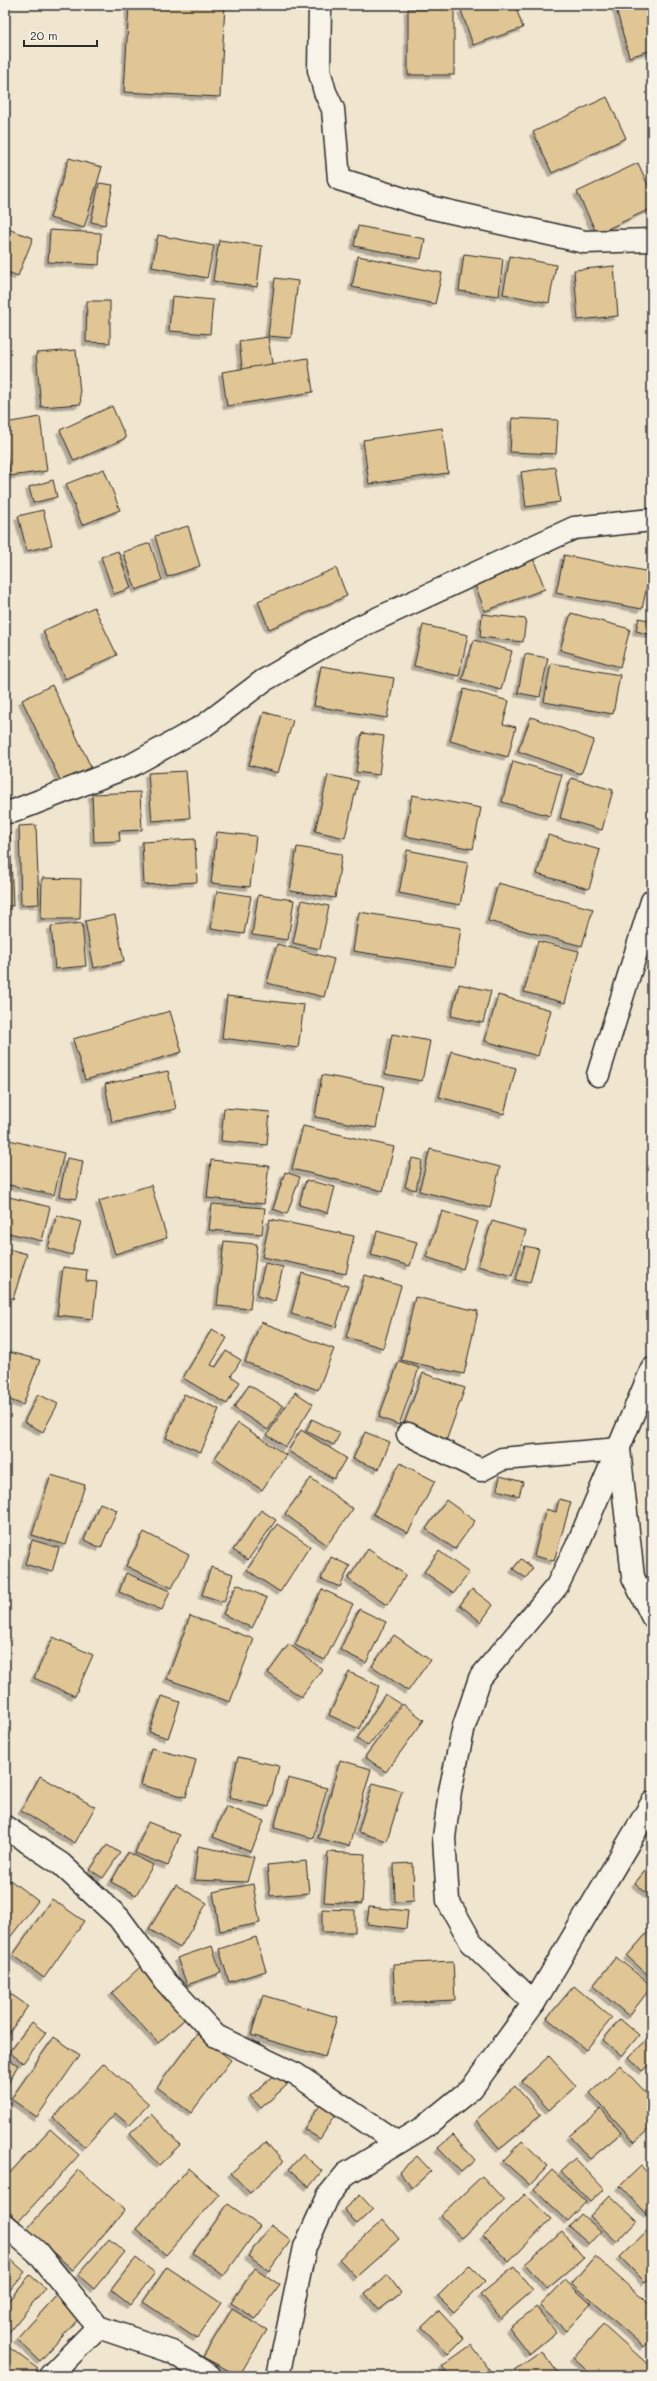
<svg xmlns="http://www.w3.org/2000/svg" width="657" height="2381" font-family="Mali,sans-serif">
<defs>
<filter id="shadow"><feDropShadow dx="-3.5" dy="3.5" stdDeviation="0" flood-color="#0004"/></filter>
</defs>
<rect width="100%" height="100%" fill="#f0e5cf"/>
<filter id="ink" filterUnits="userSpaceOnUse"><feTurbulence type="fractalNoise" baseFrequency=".025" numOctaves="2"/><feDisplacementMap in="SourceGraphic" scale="8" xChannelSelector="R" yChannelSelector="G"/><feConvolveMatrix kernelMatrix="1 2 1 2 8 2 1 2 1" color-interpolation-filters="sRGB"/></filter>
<g filter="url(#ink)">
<g fill="#e0c595" stroke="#2b2b2b" filter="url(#shadow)">
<path d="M129 5H225L220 97 124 92Z"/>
<path d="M475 5H515L523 28 473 45 461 10Z"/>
<path d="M629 5H652V50L629 57 616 8Z"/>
<rect x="408" y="9" width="46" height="66"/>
<path d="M607 97 626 138 552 173 533 132Z"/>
<path d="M69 158 102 167 84 228 50 218Z"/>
<path d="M638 163 652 194V208L597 234 577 192Z"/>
<path d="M99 183 113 185 105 225 91 222Z"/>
<path d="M358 226 425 239 421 259 354 246Z"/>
<path d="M5 228 33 238 18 276 5 271Z"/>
<path d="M50 230 101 233 99 265 48 262Z"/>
<path d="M158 235 214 246 207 278 152 267Z"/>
<path d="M219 240 262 246 257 287 213 281Z"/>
<path d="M464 254 503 259 499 296 459 291Z"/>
<path d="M358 256 442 273 435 304 352 287Z"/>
<path d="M510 256 556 265 549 303 503 294Z"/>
<path d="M614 266 618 316 578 320 574 270Z"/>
<path d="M275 278 298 281 291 338 268 336Z"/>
<path d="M172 296 213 300 210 334 169 331Z"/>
<path d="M87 301H110V343L86 342Z"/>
<path d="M268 337 273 370 243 375 239 341Z"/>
<path d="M76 350 81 404 41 407 36 353Z"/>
<path d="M308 358 313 392 227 406 222 372Z"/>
<path d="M112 406 126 438 74 461 60 430Z"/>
<path d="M40 417 47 471 10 476 5 440V423Z"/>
<path d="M512 418 558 420 556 454 510 452Z"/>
<path d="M442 428 448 473 369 484 363 440Z"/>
<path d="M555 467 560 502 526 507 521 472Z"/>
<path d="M104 469 120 510 82 525 66 484Z"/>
<path d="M53 480 57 497 33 503 29 487Z"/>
<path d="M43 510 52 545 27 551 18 516Z"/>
<path d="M188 526 200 566 167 577 155 536Z"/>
<path d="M150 543 162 580 136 590 123 552Z"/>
<path d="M118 551 131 588 114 594 101 557Z"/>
<path d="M564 555 650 572 642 609 556 593Z"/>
<path d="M533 558 545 589 485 611 473 580Z"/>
<path d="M336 568 347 596 269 629 258 601Z"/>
<path d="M94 607 117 655 65 679 43 631Z"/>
<path d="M571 613 630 629 620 667 560 650Z"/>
<path d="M482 614 526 619 523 642 480 637Z"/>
<path d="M639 618 652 621V635L636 631Z"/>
<path d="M423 625 468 635 459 676 414 666Z"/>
<path d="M474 640 512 651 501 690 462 679Z"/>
<path d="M525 654 548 658 540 697 518 693Z"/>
<path d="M551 663 620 675 613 714 544 702Z"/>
<path d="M321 666 394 678 387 718 314 706Z"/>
<path d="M52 685 91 767 61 782 22 700Z"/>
<path d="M464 689 509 701 503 724 516 727 508 757 450 741Z"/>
<path d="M264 712 293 720 278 773 249 765Z"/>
<path d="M531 717 594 740 581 774 518 751Z"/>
<path d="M362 733 384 736 379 775 356 772Z"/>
<path d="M513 761 562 775 550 816 502 802Z"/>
<path d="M186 771 190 818 152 821 148 773Z"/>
<path d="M328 775 358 781 345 838 315 831Z"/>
<path d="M571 778 613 790 602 830 560 818Z"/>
<path d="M140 792 142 830 119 831 120 841 94 842 92 794Z"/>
<path d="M412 795 481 808 473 849 405 836Z"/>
<path d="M36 825 39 904 21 905 19 826Z"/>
<path d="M217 832 256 836 250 887 211 883Z"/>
<path d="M10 833 13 906H5V834Z"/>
<path d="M548 835 600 850 589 889 537 874Z"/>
<path d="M195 839 197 882 144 885 142 842Z"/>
<path d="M297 847 342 854 335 898 290 891Z"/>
<path d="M407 850 468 862 460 905 399 893Z"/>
<path d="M42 878 81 879 80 919H41Z"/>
<path d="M498 883 593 909 582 946 488 921Z"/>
<path d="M217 891 251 896 244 934 211 929Z"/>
<path d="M258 895 294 900 288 940 252 935Z"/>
<path d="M302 900 329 906 320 949 293 943Z"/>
<path d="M359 912 461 928 455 967 353 951Z"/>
<path d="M115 915 124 961 94 968 85 921Z"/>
<path d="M82 923 86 966 55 969 51 926Z"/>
<path d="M538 941 579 951 565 1003 524 992Z"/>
<path d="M277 944 334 959 324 997 267 983Z"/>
<path d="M459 984 491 991 483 1023 451 1016Z"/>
<path d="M498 995 551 1010 538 1056 485 1041Z"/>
<path d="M227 996 304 1005 298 1048 222 1038Z"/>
<path d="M170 1011 182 1052 85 1080 73 1039Z"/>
<path d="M392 1034 430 1041 422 1081 385 1074Z"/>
<path d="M451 1051 516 1068 504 1114 439 1097Z"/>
<path d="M168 1071 176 1109 112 1122 105 1084Z"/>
<path d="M322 1075 384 1086 376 1128 315 1117Z"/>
<path d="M224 1108 270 1112 267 1145 221 1141Z"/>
<path d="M303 1126 394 1147 383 1191 292 1169Z"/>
<path d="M5 1139 64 1153 54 1195 5 1184Z"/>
<path d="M430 1149 500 1167 490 1208 419 1191Z"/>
<path d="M67 1158 83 1161 76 1199 59 1196Z"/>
<path d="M412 1158 422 1160 416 1190 405 1187Z"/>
<path d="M211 1160 269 1166 264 1204 207 1198Z"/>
<path d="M285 1172 300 1177 287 1214 273 1209Z"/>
<path d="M306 1180 335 1187 328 1213 299 1205Z"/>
<path d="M151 1185 167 1238 115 1254 99 1201Z"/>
<path d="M5 1196 50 1207 42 1241 5 1232Z"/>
<path d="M212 1204 265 1208 262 1234 209 1230Z"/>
<path d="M442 1211 478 1222 463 1269 426 1257Z"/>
<path d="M57 1215 81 1222 72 1255 48 1248Z"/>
<path d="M270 1219 354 1236 346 1274 262 1257Z"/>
<path d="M492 1221 526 1231 512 1276 478 1266Z"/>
<path d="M377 1231 417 1242 410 1266 371 1255Z"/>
<path d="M224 1241 257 1244 250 1309 217 1306Z"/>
<path d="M525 1246 539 1249 530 1283 516 1280Z"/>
<path d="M5 1248 27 1254 13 1299 5 1296Z"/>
<path d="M265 1263 283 1267 275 1301 257 1296Z"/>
<path d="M63 1267 87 1270 86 1281 97 1282 93 1319 57 1315Z"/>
<path d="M302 1273 348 1286 336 1327 291 1314Z"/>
<path d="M365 1275 401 1286 383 1348 346 1337Z"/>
<path d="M415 1297 478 1311 464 1374 401 1360Z"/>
<path d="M261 1322 334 1349 318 1390 245 1362Z"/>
<path d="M212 1329 227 1338 211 1365 216 1367 226 1351 241 1360 231 1376 240 1382 227 1404 183 1378Z"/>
<path d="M5 1351 40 1360 23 1405 5 1398Z"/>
<path d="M399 1361 419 1368 399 1425 379 1417Z"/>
<path d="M423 1373 465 1388 445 1444 402 1429Z"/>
<path d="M249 1385 283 1406 268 1430 234 1408Z"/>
<path d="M295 1392 313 1404 286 1447 267 1435Z"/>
<path d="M38 1394 58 1404 43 1432 24 1422Z"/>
<path d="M184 1394 219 1409 201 1452 166 1438Z"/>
<path d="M312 1419 340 1433 334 1445 306 1431Z"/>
<path d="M238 1423 286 1455 262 1490 215 1458Z"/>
<path d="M301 1430 346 1458 334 1479 288 1451Z"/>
<path d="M365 1432 390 1442 379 1469 353 1459Z"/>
<path d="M400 1463 435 1481 408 1533 373 1514Z"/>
<path d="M51 1475 85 1485 66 1545 32 1535Z"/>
<path d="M500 1476 523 1482 519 1496 497 1490Z"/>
<path d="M311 1478 353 1509 327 1545 285 1514Z"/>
<path d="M559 1499 571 1502 554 1561 534 1556 546 1509 556 1512Z"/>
<path d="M446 1500 475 1521 455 1549 426 1529Z"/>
<path d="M100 1503 117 1510 101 1548 84 1540Z"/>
<path d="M261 1510 276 1520 248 1560 233 1550Z"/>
<path d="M277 1524 310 1546 280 1592 247 1570Z"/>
<path d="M144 1532 189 1555 172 1588 126 1566Z"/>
<path d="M32 1540 59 1548 52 1572 25 1564Z"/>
<path d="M368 1549 406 1575 387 1605 348 1579Z"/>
<path d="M439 1551 469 1573 454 1593 424 1572Z"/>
<path d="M331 1557 350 1566 340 1587 321 1579Z"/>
<path d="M521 1559 533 1568 526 1578 513 1569Z"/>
<path d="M211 1567 233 1574 224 1602 202 1595Z"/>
<path d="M126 1573 170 1591 162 1610 119 1592Z"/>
<path d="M237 1584 267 1598 252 1628 223 1614Z"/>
<path d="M322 1589 353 1604 325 1660 295 1645Z"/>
<path d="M472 1589 493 1605 481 1622 460 1605Z"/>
<path d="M359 1609 386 1622 366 1663 340 1650Z"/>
<path d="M190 1616 254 1639 230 1702 167 1679Z"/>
<path d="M394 1635 430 1660 408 1691 372 1666Z"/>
<path d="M53 1637 93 1655 75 1696 34 1678Z"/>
<path d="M289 1644 322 1669 301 1697 268 1673Z"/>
<path d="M349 1672 379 1686 359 1729 329 1715Z"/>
<path d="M385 1694 401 1704 368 1746 357 1739Z"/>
<path d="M162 1696 180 1702 168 1738 149 1732Z"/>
<path d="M403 1704 424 1720 386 1772 365 1757Z"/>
<path d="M151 1748 196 1760 186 1797 141 1785Z"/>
<path d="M238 1757 279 1766 269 1807 229 1798Z"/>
<path d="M340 1760 371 1769 349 1846 318 1838Z"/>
<path d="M40 1776 95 1807 75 1843 21 1811Z"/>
<path d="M288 1778 327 1788 313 1838 274 1828Z"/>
<path d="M373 1783 402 1791 387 1841 358 1832Z"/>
<path d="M226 1806 264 1821 251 1852 213 1837Z"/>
<path d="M148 1822 180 1835 168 1866 135 1853Z"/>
<path d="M107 1845 120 1853 103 1878 90 1870Z"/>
<path d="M198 1846 254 1857 247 1882 194 1880Z"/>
<path d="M128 1852 153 1865 136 1895 111 1882Z"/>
<path d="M328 1852 365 1854 362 1904 324 1902Z"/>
<path d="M306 1861 309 1893 270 1896 267 1865Z"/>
<path d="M413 1863 414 1901 395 1902 394 1864Z"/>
<path d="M651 1864 652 1865V1898L635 1883Z"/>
<path d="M10 1880 38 1901 5 1944V1886Z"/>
<path d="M253 1884 260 1923 220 1931 213 1892Z"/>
<path d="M176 1885 207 1903 180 1948 149 1929Z"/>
<path d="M52 1899 84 1921 44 1978 13 1955Z"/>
<path d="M369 1907 408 1911 406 1929 367 1924Z"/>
<path d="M322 1909 355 1910V1932H322Z"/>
<path d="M649 1931 652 1934V1973L649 1976 627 1956Z"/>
<path d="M256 1937 266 1971 229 1982 219 1949Z"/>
<path d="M212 1946 221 1973 187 1985 177 1958Z"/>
<path d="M616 1957 652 1986 629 2016 593 1986Z"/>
<path d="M453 1961 455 2000 395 2003 393 1964Z"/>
<path d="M140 1967 187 2017 158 2043 112 1993Z"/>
<path d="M574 1986 612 2018 586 2050 547 2018Z"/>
<path d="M5 1990 28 2006 5 2039Z"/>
<path d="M263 1995 337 2017 325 2057 251 2035Z"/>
<path d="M620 2019 639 2035 622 2056 603 2040Z"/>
<path d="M32 2022 46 2033 23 2063 9 2052Z"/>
<path d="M197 2034 231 2060 191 2113 157 2087Z"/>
<path d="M652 2035V2062L642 2071 629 2057Z"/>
<path d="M54 2037 80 2055 37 2117 11 2099Z"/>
<path d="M549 2056 576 2086 549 2110 522 2081Z"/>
<path d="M5 2058 18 2065 5 2089Z"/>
<path d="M104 2063 149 2104 129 2125 115 2113 85 2147 53 2118Z"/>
<path d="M620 2065 652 2099V2126L635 2142 590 2093Z"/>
<path d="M276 2074 287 2085 261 2108 250 2096Z"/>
<path d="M515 2086 541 2115 500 2149 476 2120Z"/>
<path d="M320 2104 336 2114 320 2139 304 2129Z"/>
<path d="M601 2109 621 2133 590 2159 569 2136Z"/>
<path d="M151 2114 180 2145 159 2165 130 2134Z"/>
<path d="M50 2129 79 2155 19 2221 5 2208V2175L7 2176Z"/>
<path d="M453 2135 475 2160 461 2172 438 2148Z"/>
<path d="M522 2141 548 2166 530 2185 503 2161Z"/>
<path d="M266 2142 283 2162 250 2193 231 2173Z"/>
<path d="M303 2154 322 2171 309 2187 289 2169Z"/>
<path d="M417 2156 431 2171 412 2188 399 2172Z"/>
<path d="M575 2158 604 2189 590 2202 561 2171Z"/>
<path d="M641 2166 652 2177V2211L648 2215 620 2186Z"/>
<path d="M189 2168 219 2195 166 2255 136 2229Z"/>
<path d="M79 2170 125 2210 73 2270 27 2229Z"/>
<path d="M552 2170 586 2202 568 2221 534 2189Z"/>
<path d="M482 2176 504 2200 462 2238 441 2215Z"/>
<path d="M525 2194 551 2219 509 2262 483 2236Z"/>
<path d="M360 2195 373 2209 357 2224 344 2209Z"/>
<path d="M610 2195 637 2221 617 2242 590 2216Z"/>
<path d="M228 2204 260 2226 224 2276 193 2253Z"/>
<path d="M581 2214 601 2231 589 2244 569 2227Z"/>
<path d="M383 2220 399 2239 356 2277 339 2259Z"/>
<path d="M271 2225 291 2240 269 2271 248 2256Z"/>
<path d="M652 2226V2275L645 2282 620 2257Z"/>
<path d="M562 2232 584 2258 547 2289 525 2264Z"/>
<path d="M109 2239 125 2252 94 2289 78 2275Z"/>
<path d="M595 2256 652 2307V2338L644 2347 572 2283Z"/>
<path d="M9 2258 25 2272 5 2296V2263Z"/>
<path d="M136 2258 155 2273 130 2305 111 2290Z"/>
<path d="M469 2265 485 2281 454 2312 438 2296Z"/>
<path d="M167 2267 221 2303 197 2338 143 2302Z"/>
<path d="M514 2267 533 2290 501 2318 481 2294Z"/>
<path d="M255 2268 280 2285 256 2319 231 2303Z"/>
<path d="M30 2275 45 2288 5 2337V2305Z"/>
<path d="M388 2275 401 2293 379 2310 365 2293Z"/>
<path d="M565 2280 591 2304 566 2331 540 2306Z"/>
<path d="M58 2294 82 2315 40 2361 17 2339Z"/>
<path d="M536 2307 556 2332 529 2354 509 2328Z"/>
<path d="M232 2309 267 2330 239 2376 203 2357Z"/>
<path d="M439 2311 464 2338 448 2354 422 2327Z"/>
<path d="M603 2324 652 2368V2376H593L573 2358Z"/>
<path d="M471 2345 494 2376H450L442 2366Z"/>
<path d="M10 2348 38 2369 33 2376H5V2354Z"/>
<path d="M542 2351 560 2376H519L515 2370Z"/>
</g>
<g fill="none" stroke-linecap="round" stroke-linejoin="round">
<g stroke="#2b2b2b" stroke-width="25">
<g id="minor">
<path d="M320 5 319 70 325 92 333 109 339 179 429 207 585 242 652 240"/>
<path d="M5 812 14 811 132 765 205 725 263 681 346 633 574 528 652 520"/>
<path d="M598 1075 652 901"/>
<path d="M408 1434 481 1470 502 1459 619 1449 633 1577 652 1616"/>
<path d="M5 1827 61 1864 119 1918 166 1982 216 2036 297 2075 396 2142"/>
<path d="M534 2003 471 1942 448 1901 444 1838 450 1791 464 1726 480 1678 557 1586 577 1546 652 1369"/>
<path d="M5 2225 37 2252 98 2327 172 2352 210 2376"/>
<path d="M50 2376 98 2327"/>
<path d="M278 2376 305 2247 328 2196 346 2174 424 2127 472 2088 534 2003 652 1803"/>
</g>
</g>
<use href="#minor" stroke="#f7f3e8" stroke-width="22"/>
</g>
</g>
<rect width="657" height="2381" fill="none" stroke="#f7f3e8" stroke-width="20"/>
<rect x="10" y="10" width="637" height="2361" fill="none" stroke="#2b2b2b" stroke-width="1.5" filter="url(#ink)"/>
<path d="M24 40v6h73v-6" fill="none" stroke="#2b2b2b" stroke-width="2"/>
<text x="30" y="40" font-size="12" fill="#2b2b2b" stroke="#f7f3e8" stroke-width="3" paint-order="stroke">20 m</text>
</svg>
